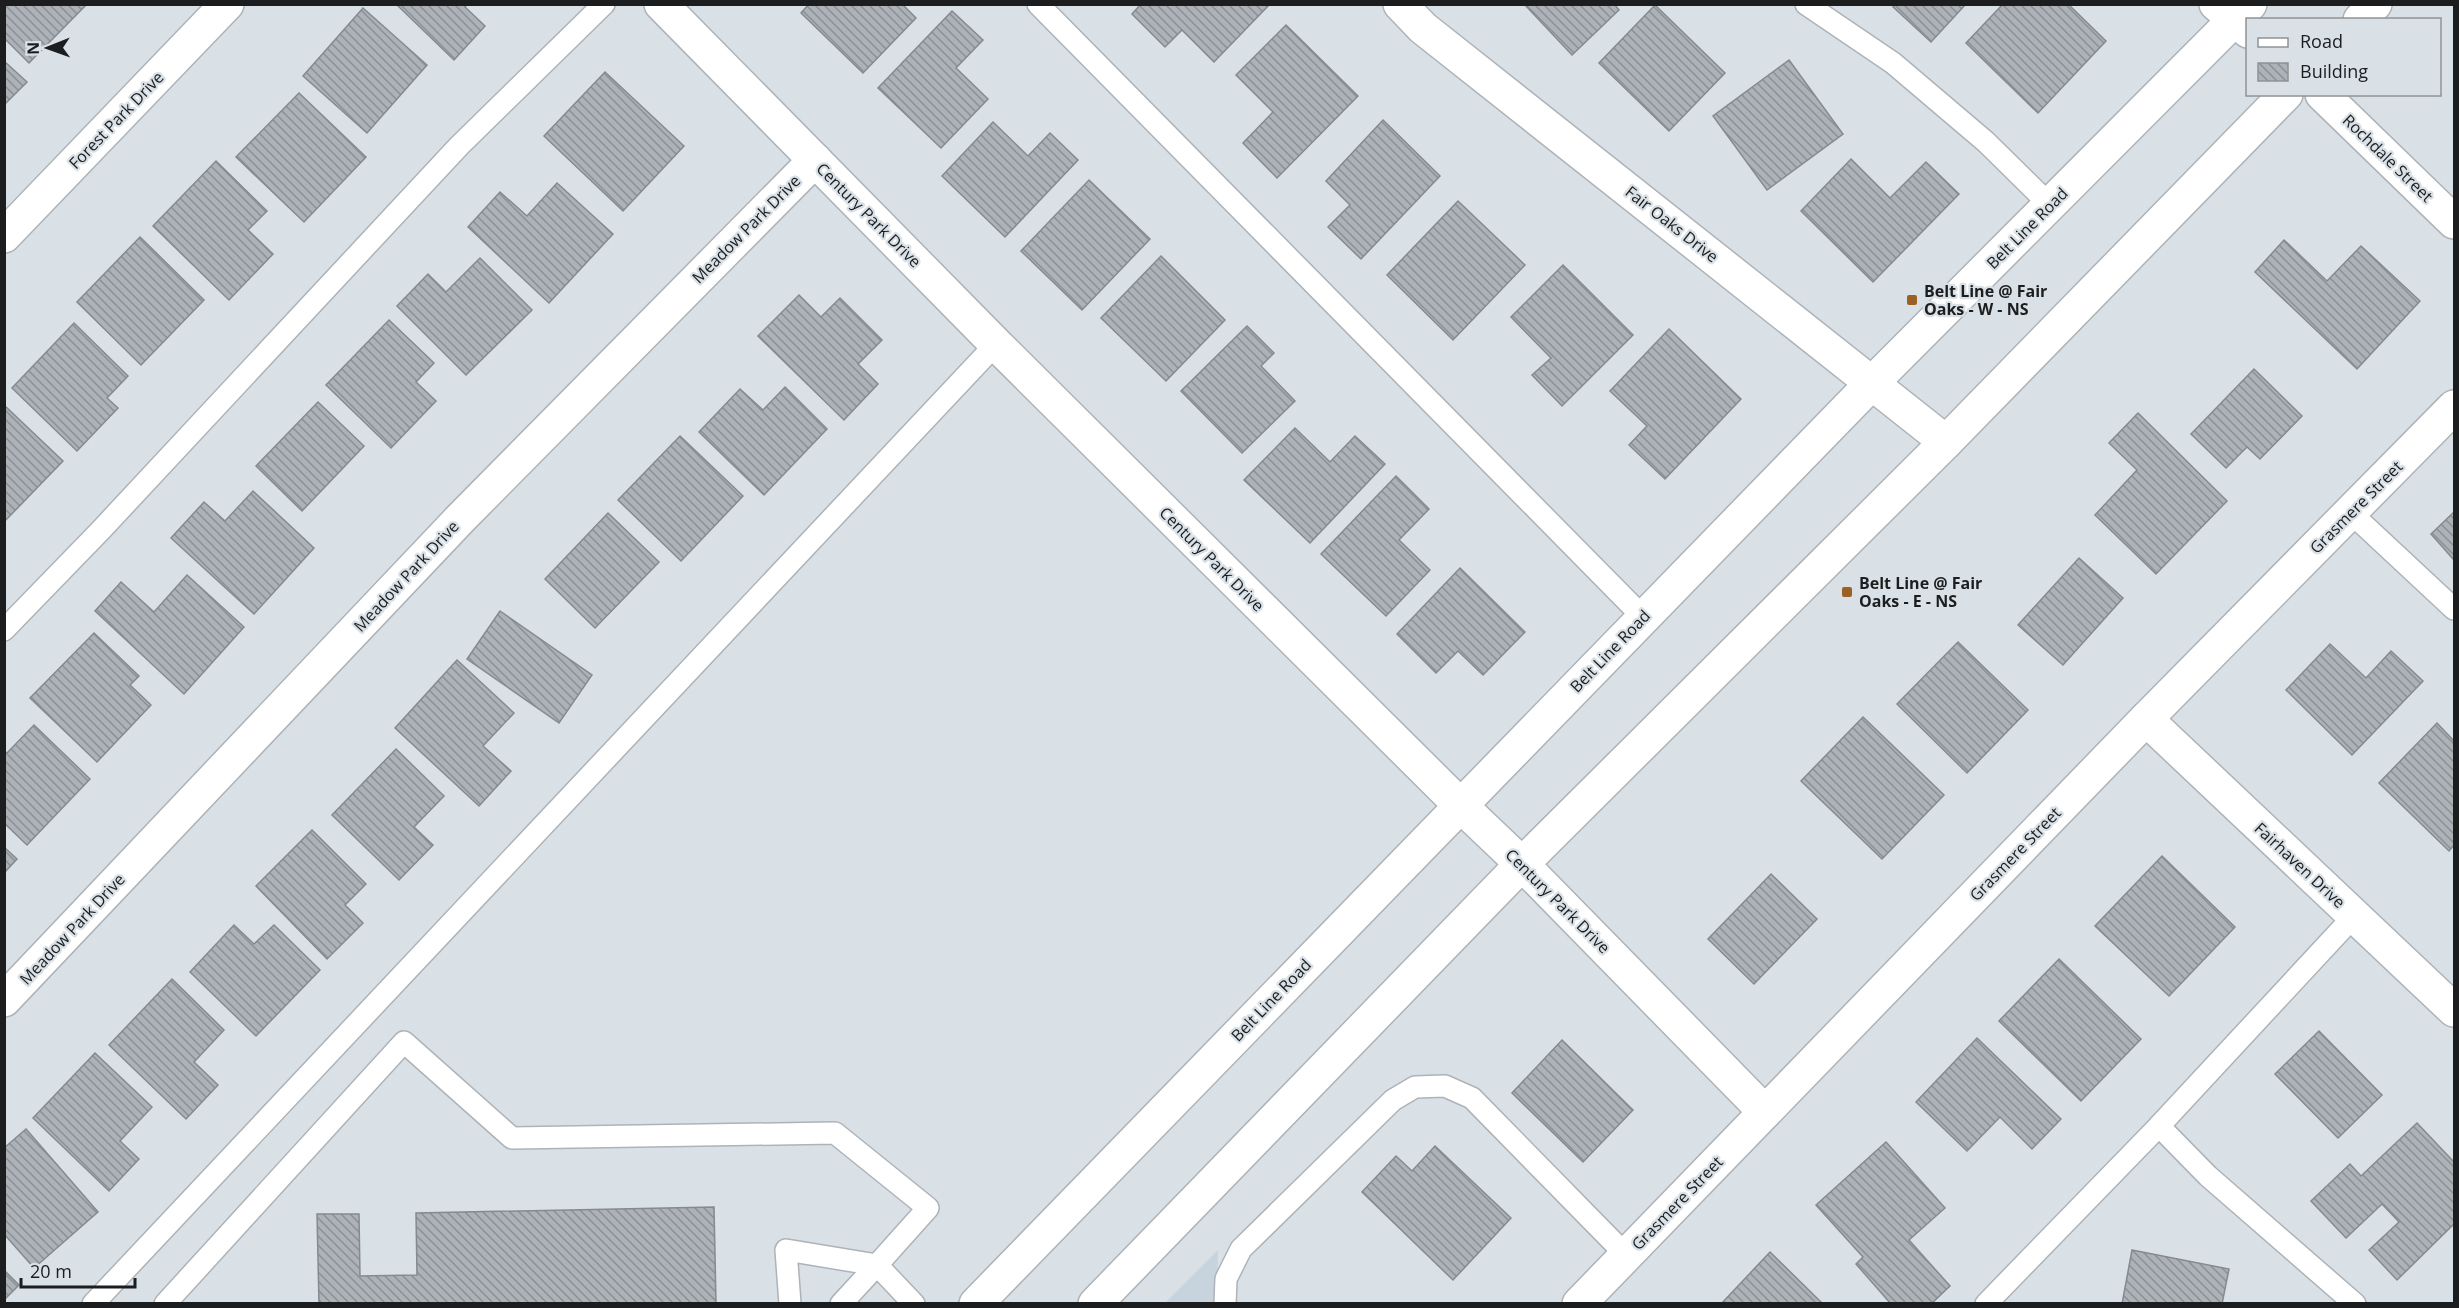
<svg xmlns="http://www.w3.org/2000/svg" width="2459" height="1308" font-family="'Open Sans',sans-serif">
<defs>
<pattern id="building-back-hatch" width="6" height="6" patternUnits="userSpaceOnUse" patternTransform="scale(1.5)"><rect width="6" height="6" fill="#acb2b7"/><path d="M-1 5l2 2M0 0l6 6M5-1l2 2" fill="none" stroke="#8b9094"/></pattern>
</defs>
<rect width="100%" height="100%" fill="#dae1e6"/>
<path fill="#c7d4de" d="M1218 1250 1217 1303H1165Z"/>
<g fill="url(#building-back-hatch)" stroke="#848a8f" stroke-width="1.5">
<path d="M4 4H87L29 63 4 38Z"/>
<path d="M396 4H467L465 7 485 26 454 60Z"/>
<path d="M809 4H902L916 18 863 73 801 13Z"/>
<path d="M1141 4H1270L1214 62 1182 30 1165 47 1132 14Z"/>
<path d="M1524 4H1614L1619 10 1572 55Z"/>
<path d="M1895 4H1966L1931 42 1893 7Z"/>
<path d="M2003 4H2068L2106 41 2038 113 1966 43Z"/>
<path d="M1655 5 1725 73 1669 131 1599 63Z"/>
<path d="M363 8 427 65 367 133 303 76Z"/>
<path d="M952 11 983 40 956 68 988 99 941 148 878 88Z"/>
<path d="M1286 25 1358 96 1277 178 1243 143 1273 112 1236 75Z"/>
<path d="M1789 60 1843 134 1767 190 1713 116Z"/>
<path d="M4 61 27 82 4 105Z"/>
<path d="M605 72 684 146 623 211 544 136Z"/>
<path d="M299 93 366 157 304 222 236 157Z"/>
<path d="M1383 120 1440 176 1361 259 1328 227 1350 205 1326 181Z"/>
<path d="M993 122 1028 156 1050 133 1078 160 1005 237 942 176Z"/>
<path d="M1851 159 1890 198 1926 162 1959 194 1873 282 1801 211Z"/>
<path d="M216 161 267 211 248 230 273 254 229 300 153 226Z"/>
<path d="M1089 180 1150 239 1082 310 1021 251Z"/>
<path d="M557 183 613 234 549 303 468 227 500 192 527 216Z"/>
<path d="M1458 201 1525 265 1453 340 1387 275Z"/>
<path d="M140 237 204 300 141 365 77 302Z"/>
<path d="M2284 240 2327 281 2361 246 2420 301 2357 369 2255 272Z"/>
<path d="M1161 256 1225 320 1166 381 1101 318Z"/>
<path d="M480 258 532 310 466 375 397 306 428 274 446 292Z"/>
<path d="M1563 265 1633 335 1562 406 1532 375 1551 358 1511 317Z"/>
<path d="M799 295 821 317 840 298 882 340 858 364 878 384 844 420 758 336Z"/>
<path d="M389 320 434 363 416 382 436 401 391 448 326 385Z"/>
<path d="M74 323 128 376 107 398 118 408 77 451 12 388Z"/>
<path d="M1247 326 1274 353 1261 366 1295 401 1242 453 1181 391Z"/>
<path d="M1669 329 1741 399 1665 479 1629 445 1647 426 1610 391Z"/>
<path d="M2254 369 2302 416 2260 459 2247 447 2226 468 2191 434Z"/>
<path d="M785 387 827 429 764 495 699 432 740 389 763 410Z"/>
<path d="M318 402 364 446 302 511 256 466Z"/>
<path d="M4 405 63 461 4 522Z"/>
<path d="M2138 413 2227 501 2156 574 2095 515 2137 470 2109 443Z"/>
<path d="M1295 428 1330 462 1355 436 1385 464 1310 543 1244 480Z"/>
<path d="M680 436 743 496 681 561 618 500Z"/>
<path d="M1396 476 1429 509 1399 540 1430 570 1386 616 1321 554Z"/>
<path d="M253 491 314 548 254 614 171 538 204 502 225 521Z"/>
<path d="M2454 512V560L2431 534Z"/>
<path d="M608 513 659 562 595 628 545 579Z"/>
<path d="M2079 558 2123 598 2063 665 2018 625Z"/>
<path d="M1460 568 1525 632 1483 675 1458 651 1436 673 1397 634Z"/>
<path d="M187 575 244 627 184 694 95 611 121 582 154 612Z"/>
<path d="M500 611 592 675 559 723 467 659Z"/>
<path d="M94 633 139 676 130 685 151 705 97 762 30 698Z"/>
<path d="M1958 642 2028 710 1967 773 1897 704Z"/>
<path d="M2330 644 2366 678 2391 651 2423 681 2352 755 2286 690Z"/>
<path d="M457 660 514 713 483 746 511 771 479 806 395 728Z"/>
<path d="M1863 717 1944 795 1882 859 1801 781Z"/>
<path d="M2437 723 2454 741V845L2449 851 2379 783Z"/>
<path d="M34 725 90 779 27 845 4 823V751L7 753Z"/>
<path d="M396 749 444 796 414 827 433 845 399 880 332 815Z"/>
<path d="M312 830 366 884 345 905 363 923 327 959 256 886Z"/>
<path d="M4 847 17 859 4 873Z"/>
<path d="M2162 856 2235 927 2169 996 2095 926Z"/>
<path d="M1771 874 1817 919 1754 984 1708 939Z"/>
<path d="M234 925 254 944 274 925 320 970 256 1036 190 972Z"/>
<path d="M2059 959 2141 1039 2081 1101 1999 1021Z"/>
<path d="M172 979 224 1030 194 1062 218 1085 186 1119 109 1045Z"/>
<path d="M2319 1031 2382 1095 2338 1138 2275 1074Z"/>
<path d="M1977 1038 2061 1119 2032 1149 2000 1117 1967 1151 1916 1102Z"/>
<path d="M1562 1040 1633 1110 1583 1162 1512 1093Z"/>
<path d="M95 1053 152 1107 120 1141 139 1159 109 1191 33 1118Z"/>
<path d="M2417 1123 2454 1162V1224L2397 1280 2369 1250 2399 1222 2382 1204 2346 1238 2311 1201 2350 1164 2361 1176Z"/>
<path d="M26 1129 98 1212 34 1268 4 1234V1148Z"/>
<path d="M1886 1142 1945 1208 1909 1240 1950 1286 1931 1304H1891L1856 1264 1863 1257 1816 1205Z"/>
<path d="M1435 1146 1511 1218 1453 1280 1362 1192 1396 1156 1412 1171Z"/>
<path d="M714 1207 716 1304H319L317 1214H359L360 1276 417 1275 416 1213Z"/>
<path d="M2132 1250 2229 1269 2222 1304H2122Z"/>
<path d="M1770 1252 1823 1304H1721Z"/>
<path d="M4 1270 19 1285 4 1300Z"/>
</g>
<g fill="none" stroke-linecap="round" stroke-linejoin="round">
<g stroke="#adb3b8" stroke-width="24">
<g id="lane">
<path d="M1038 4 1643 617"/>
<path d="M1806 4 1893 63 1986 142 2050 205"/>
<path d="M2350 512 2454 609"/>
<path d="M4 630 101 530 459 146 604 4"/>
<path d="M2159 1126 2208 1176 2355 1304"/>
<path d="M93 1304 996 344"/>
<path d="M165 1304 404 1042 512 1138 835 1133 928 1208 877 1265 786 1250 790 1304"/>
<path d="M841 1304 877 1265 914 1304"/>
<path d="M1225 1304 1226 1279 1241 1249 1393 1100 1415 1087 1445 1086 1472 1098 1626 1255"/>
<path d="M1986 1304 2159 1126 2354 916"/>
</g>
</g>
<g stroke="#adb3b8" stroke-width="36">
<g id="street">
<path d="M661 4 996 344 1460 805 1522 864 1765 1112"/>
<path d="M1400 4 1423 28 1946 442"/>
<path d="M2216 4 2248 31"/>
<path d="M2322 94 2454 222"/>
<path d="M4 236 227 4"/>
<path d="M2146 719 2454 1010"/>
<path d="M4 1000 461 518 815 160"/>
<path d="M1579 1304 2146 719 2454 407"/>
</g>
</g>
<g stroke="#adb3b8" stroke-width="36">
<g id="primary">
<path d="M2360 20 2375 4"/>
<path d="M976 1304 1873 382 2250 4"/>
<path d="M1095 1304 1522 864 1946 442 2286 94"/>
</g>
</g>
<use href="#lane" stroke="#fff" stroke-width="21"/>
<use href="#street" stroke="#fff" stroke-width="33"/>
<use href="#primary" stroke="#fff" stroke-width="33"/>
</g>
<g fill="#9c5f24" stroke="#dae1e6" stroke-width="2">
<rect x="1906" y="294" width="12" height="12" rx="3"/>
<rect x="1841" y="586" width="12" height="12" rx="3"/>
</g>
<g text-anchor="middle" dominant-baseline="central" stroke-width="4.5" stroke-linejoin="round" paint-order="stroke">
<g font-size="16" fill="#1b1d1f" stroke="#dae1e6">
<text transform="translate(116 120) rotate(-46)">Forest Park Drive</text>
<text transform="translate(2388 158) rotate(44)">Rochdale Street</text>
<text transform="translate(869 215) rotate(45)">Century Park Drive</text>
<text transform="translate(1672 224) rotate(38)">Fair Oaks Drive</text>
<text transform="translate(2027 228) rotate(-45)">Belt Line Road</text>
<text transform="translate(746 229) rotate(-45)">Meadow Park Drive</text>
<text transform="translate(2356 507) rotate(-45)">Grasmere Street</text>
<text transform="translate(1212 559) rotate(45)">Century Park Drive</text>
<text transform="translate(406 576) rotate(-47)">Meadow Park Drive</text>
<text transform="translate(1610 651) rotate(-46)">Belt Line Road</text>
<text transform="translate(2015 854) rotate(-46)">Grasmere Street</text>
<text transform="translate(2300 865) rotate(43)">Fairhaven Drive</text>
<text transform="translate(1558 901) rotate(45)">Century Park Drive</text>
<text transform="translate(72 929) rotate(-47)">Meadow Park Drive</text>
<text transform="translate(1271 1000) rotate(-46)">Belt Line Road</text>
<text transform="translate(1677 1203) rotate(-46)">Grasmere Street</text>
</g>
<g font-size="16" font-weight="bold" fill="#1b1d1f" stroke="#dae1e6" text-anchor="start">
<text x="1924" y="291">Belt Line @ Fair<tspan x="1924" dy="18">Oaks - W - NS</tspan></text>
<text x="1859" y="583">Belt Line @ Fair<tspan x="1859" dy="18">Oaks - E - NS</tspan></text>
</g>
</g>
<rect width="2459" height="1308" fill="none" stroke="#1b1d1f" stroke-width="12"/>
<rect x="2246" y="18" width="195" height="78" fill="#dae1e6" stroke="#8e9396" stroke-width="1.5"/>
<rect x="2258" y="38" width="30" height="9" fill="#ffffff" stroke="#8e9396" stroke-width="1.5"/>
<text x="2300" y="48" font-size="18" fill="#1b1d1f">Road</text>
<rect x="2258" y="63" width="30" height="18" fill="url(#building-back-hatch)" stroke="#8e9396" stroke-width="1.5"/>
<text x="2300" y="78" font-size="18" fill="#1b1d1f">Building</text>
<g transform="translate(48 48) rotate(269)" stroke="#dae1e6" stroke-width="4.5" paint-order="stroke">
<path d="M0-4.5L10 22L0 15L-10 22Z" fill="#1b1d1f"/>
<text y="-9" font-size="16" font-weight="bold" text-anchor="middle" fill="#1b1d1f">N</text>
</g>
<path d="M21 1278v9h114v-9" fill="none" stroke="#1b1d1f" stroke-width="3"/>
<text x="30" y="1278" font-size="18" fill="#1b1d1f" stroke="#dae1e6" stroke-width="4.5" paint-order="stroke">20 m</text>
</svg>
